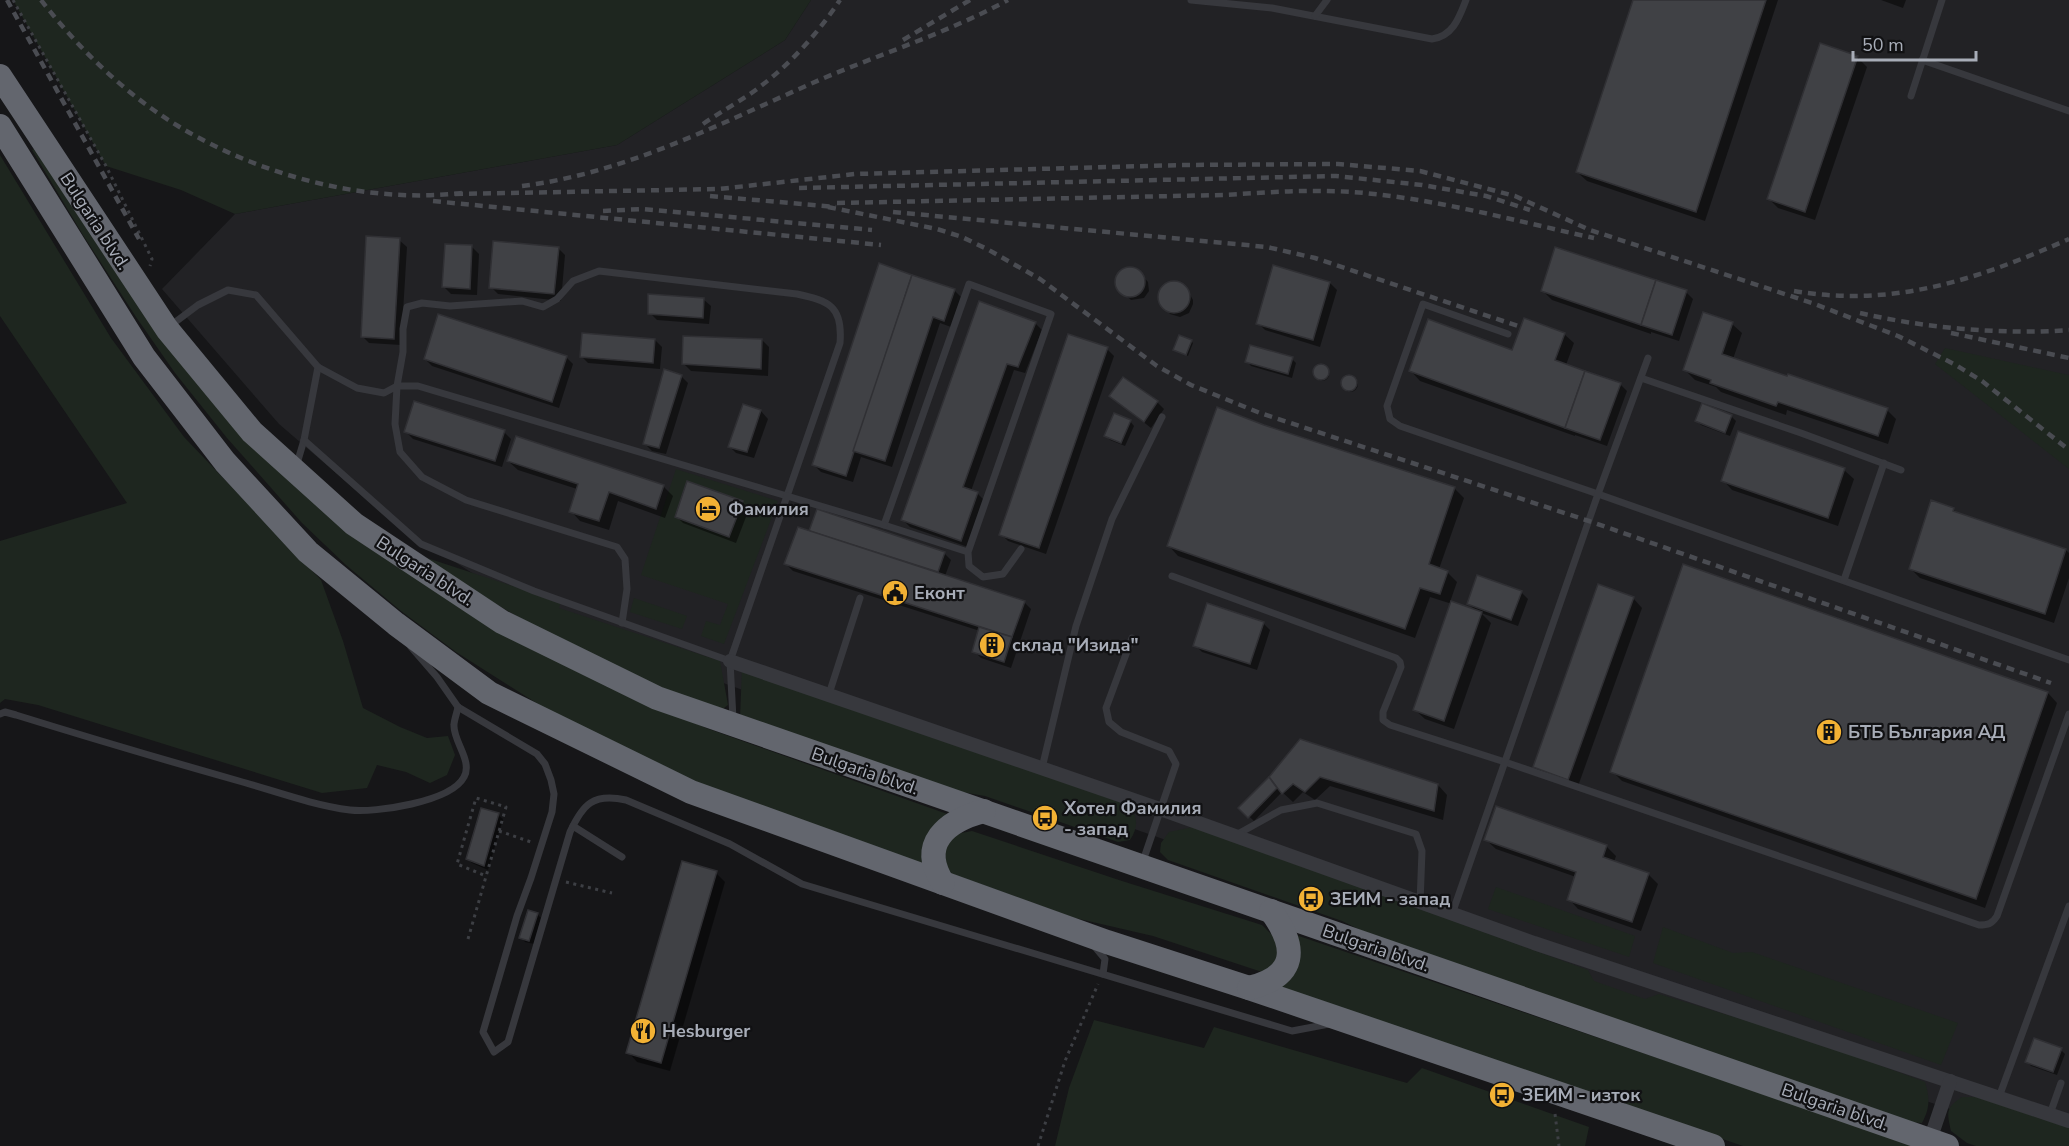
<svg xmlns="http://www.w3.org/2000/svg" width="2069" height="1146" font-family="'Nunito Sans',sans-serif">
<rect width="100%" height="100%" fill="#161618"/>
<path fill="#222225" d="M811 0H2069V1146H2060L1593 989 888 743 594 636 491 585 394 523 279 424 162 289 235 214 617 145 785 40Z"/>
<g fill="#1e261f">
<path d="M13 0H811L785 40 617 145 235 214 181 190 106 166Z"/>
<path d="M38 147 98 246 147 317 285 471 605 683 706 728 950 815 926 867 727 796 557 716 456 652 401 611 346 565 302 523 227 438 175 373 136 317 83 235 32 150Z"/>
<path d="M0 155 111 338 184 437 321 580 343 641 363 708 400 727 427 738 448 736 455 755 447 775 430 783 406 772 377 765 367 788 322 793 38 705 5 699 0 703V541L127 503 0 316Z"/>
<path d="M1945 348 2069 375V469L1935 364Z"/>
<path d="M676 469 778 501 724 644 701 636 706 621 720 625 728 604 641 575Z"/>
<path d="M421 556 561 602 559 608 720 661 728 705 719 712C698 704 675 697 654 688 573 650 495 606 421 556Z"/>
<path d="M634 598 687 616 682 629 630 612Z"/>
<path d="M742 667 1123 798C1136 811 1141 824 1130 840L1118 842 985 796 927 786 740 719Z"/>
<path d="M1193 827 1588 970 1594 981 1645 999 1659 994 1822 1044 1925 1082C1930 1098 1930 1108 1922 1123L1907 1122 1393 946 1342 921 1168 860 1160 852 1161 843 1169 832Z"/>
<path d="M972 831 1122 881 1262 925C1277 940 1283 943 1275 965L1262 972 1153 936 1075 918 952 874 943 863V846L956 834Z"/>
<path d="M1496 887 1635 936 1629 957 1488 909Z"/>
<path d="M1663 927 1733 953 1752 952 1958 1023 1941 1065 1653 963Z"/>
<path d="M1296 935 1916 1146H1743L1277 987Z"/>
<path d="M1094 1020 1204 1048 1214 1027 1407 1083 1422 1068 1589 1127 1585 1146H1055L1069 1088Z"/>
<path d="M1962 1097H1976L2069 1128V1146H1976L1967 1143 1951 1131C1947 1113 1945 1108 1962 1097Z"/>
</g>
<g fill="#0007">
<path d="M1634 0H1778L1705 221 1587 181 1577 172Z"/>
<path d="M1881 0H1906L1903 8Z"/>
<path d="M1857 57 1867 67 1815 220 1778 208 1769 199Z"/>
<path d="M399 240 407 247 401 345 369 343 362 336Z"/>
<path d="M472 247 479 254 477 295 451 294 444 287Z"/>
<path d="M558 248 565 255 561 301 498 294 491 287Z"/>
<path d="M1274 267 1330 283 1337 290 1320 347 1265 330 1258 323Z"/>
<path d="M1128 269 1137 270 1148 282 1149 291 1144 298 1131 300 1119 289 1117 281 1121 273Z"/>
<path d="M1170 283 1183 286 1188 291 1193 300V304L1189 313 1180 317 1170 314 1160 301 1162 288Z"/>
<path d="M954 290 961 297 951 327 940 323 892 467 861 457 853 482 821 472 814 465Z"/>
<path d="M1542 290 1686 292 1693 299 1679 341 1651 332V334L1552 300Z"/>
<path d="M703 299 711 306 709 324 657 320 650 313Z"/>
<path d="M980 303 1035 323 1042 330 1025 373 1014 370 971 491 977 493 984 500 968 547 910 527 903 520Z"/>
<path d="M1704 314 1732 324 1742 333 1733 359 1887 410 1896 419 1888 444 1787 410 1786 415 1721 392 1716 387 1695 380 1685 370Z"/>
<path d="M1564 334 1574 343 1566 365 1620 384 1627 391 1607 446 1575 435V436L1420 381 1411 371 1513 352Z"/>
<path d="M655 340 662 347 660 369 588 363 581 356Z"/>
<path d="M762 340 769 347 768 376 691 371 684 364Z"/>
<path d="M1191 341 1193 343 1188 356 1175 350Z"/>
<path d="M1107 349 1114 356 1046 554 1008 541 1001 534Z"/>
<path d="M566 357 573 364 559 408 432 366 425 359Z"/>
<path d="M1292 359 1296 363 1292 378 1251 366 1247 361Z"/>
<circle cx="1322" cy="374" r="7"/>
<path d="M681 376 688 383 666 454 652 451 645 444Z"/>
<circle cx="1350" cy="384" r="8"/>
<path d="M1111 396 1157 402 1164 409 1151 428Z"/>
<path d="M743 406 761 411 768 419 754 458 736 453 729 446Z"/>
<path d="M1731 416 1736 421 1730 436 1701 425 1697 421Z"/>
<path d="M1130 421 1134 426 1125 446 1110 440 1106 435Z"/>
<path d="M1264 426 1454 488 1464 498 1439 569 1447 572 1457 582 1450 602 1476 611 1469 604 1521 592 1528 599 1518 626 1481 613 1491 623 1454 729 1425 719 1415 710 1452 604 1430 597 1415 638 1178 556 1169 546Z"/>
<path d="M406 432H504L511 439 502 467 413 439Z"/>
<path d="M508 461 663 486 673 496 665 518 618 501 609 530 580 521 571 511 577 489 518 470Z"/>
<path d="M1844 470 1854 479 1838 526 1732 490 1723 480Z"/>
<path d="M742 502 749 509 736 543 683 523 676 516Z"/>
<path d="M1953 509 1958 514 2066 550 2069 553V578L2054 623 1920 578 1910 568Z"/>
<path d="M810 533 944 553 951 560 945 576 1024 602 1031 609 1011 668 981 658 974 651 980 631 793 571 786 564Z"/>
<path d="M1684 566 2048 693 2057 703 1985 908 1622 781 1612 771Z"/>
<path d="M1633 598 1642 608 1577 789 1544 777 1534 767Z"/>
<path d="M1263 623 1270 630 1257 670 1202 652 1195 645Z"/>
<path d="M1301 740 1438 785 1447 795 1443 820 1330 786 1315 800 1303 792 1293 802 1282 792 1254 821 1240 808 1270 778Z"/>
<path d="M498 815 503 819 488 870 472 863 468 859Z"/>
<path d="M1486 840 1606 846 1616 856 1614 862 1648 874 1658 884 1641 931 1578 909 1569 899 1576 877 1496 849Z"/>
<path d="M716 873 725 882 670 1071 637 1062 628 1052Z"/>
<path d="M537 914 541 918 534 944 525 942 521 937Z"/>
<path d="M2061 1050 2065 1054 2057 1075 2031 1066 2027 1062Z"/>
</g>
<g fill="#404145" stroke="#303034" stroke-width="1.5">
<path d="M1633 0H1766L1696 212 1576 172Z"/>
<path d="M1820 43 1858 56 1805 212 1767 199Z"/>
<path d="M366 236 400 238 394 339 361 337Z"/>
<path d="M493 241 559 247 554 294 489 288Z"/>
<path d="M445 244 472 245 470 289 442 287Z"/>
<path d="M1555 247 1656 280 1641 325 1541 291Z"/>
<path d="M879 263 912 275 846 476 812 465Z"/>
<path d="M1273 265 1330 282 1313 340 1256 324Z"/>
<circle cx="1130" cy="282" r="15"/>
<path d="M912 275 955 289 944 321 933 317 885 461 853 451Z"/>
<path d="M1656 280 1687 290 1672 335 1641 325Z"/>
<circle cx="1174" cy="297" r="16"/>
<path d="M648 294 704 298 703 318 648 314Z"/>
<path d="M979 301 1036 322 1018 367 1007 364 963 487 978 492 961 541 901 520Z"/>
<path d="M1703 312 1733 322 1722 354 1787 376 1788 374 1888 408 1878 436 1778 402 1776 406 1710 383 1711 380 1683 370Z"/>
<path d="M438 314 567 356 552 402 424 359Z"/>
<path d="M1524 318 1565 333 1555 360 1585 371 1565 428 1409 371 1428 319 1512 350Z"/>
<path d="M582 333 655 339 653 363 580 357Z"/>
<path d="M1068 334 1108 347 1039 548 999 535Z"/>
<path d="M1179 335 1192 340 1186 355 1173 350Z"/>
<path d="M683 336 762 339 761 369 682 364Z"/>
<path d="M1250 345 1293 357 1288 374 1245 362Z"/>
<circle cx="1321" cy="372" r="8"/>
<path d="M664 369 682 375 659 448 643 444Z"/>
<path d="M1585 371 1621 383 1600 440 1565 428Z"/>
<circle cx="1349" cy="383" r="8"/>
<path d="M1123 377 1158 401 1144 422 1109 396Z"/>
<path d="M414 401 505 430 495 461 404 432Z"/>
<path d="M1702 403 1732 415 1725 433 1695 421Z"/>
<path d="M743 404 761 410 747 452 728 447Z"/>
<path d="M1217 407 1264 425 1455 487 1429 564 1448 571 1440 594 1420 588 1405 629 1167 546Z"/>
<path d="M1114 413 1131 420 1121 443 1104 436Z"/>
<path d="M1738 431 1845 468 1828 518 1721 481Z"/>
<path d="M516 436 664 485 656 509 609 492 599 521 569 512 578 484 507 461Z"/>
<path d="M687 481 743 501 729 537 675 517Z"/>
<path d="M1931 500 1954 508 1953 511 2066 549 2045 614 1909 569Z"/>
<path d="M817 509 945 552 938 572 809 531Z"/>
<path d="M798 527 1025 601 1012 637 784 564Z"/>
<path d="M1683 564 2048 692 1976 899 1610 772Z"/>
<path d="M1477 575 1522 591 1511 620 1467 604Z"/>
<path d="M1598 584 1634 597 1568 780 1533 767Z"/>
<path d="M1451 601 1482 612 1444 721 1413 710Z"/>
<path d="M1207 603 1264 622 1250 664 1193 646Z"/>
<path d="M979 627 1012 637 1004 662 972 652Z"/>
<path d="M1300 739 1438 784 1434 811 1320 777 1305 792 1293 784 1282 794 1269 777Z"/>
<path d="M1269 777 1277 788 1248 818 1238 808Z"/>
<path d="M1496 806 1607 845 1603 857 1649 873 1632 922 1567 900 1576 872 1484 840Z"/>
<path d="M481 808 499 813 484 866 466 859Z"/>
<path d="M682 861 717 871 661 1063 626 1053Z"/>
<path d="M528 910 538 913 529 941 519 938Z"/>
<path d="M2034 1038 2062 1048 2053 1072 2025 1062Z"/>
</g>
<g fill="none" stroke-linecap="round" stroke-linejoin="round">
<g stroke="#3d3f44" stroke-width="3" stroke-dasharray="3 4.5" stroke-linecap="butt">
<path d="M13 0 106 166 152 259 150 266"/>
<path d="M499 831 531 842"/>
<path d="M566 882 612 893"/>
<path d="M468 939 506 807 476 798 457 864 486 876"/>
<path d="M1555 1114 1559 1146"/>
<path d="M1038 1146 1065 1061 1098 984"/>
</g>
<g stroke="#37383d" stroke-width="7">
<path d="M1191 0 1272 8 1432 39C1453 36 1459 18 1466 0"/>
<path d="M1315 16 1327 0"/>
<path d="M1922 60 2069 111"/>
<path d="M1911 96 1942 0"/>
<path d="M170 326 198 305 228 290 256 295 318 367 304 440 296 467"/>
<path d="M1508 334 1423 304 1387 406 1390 419 1400 426 1598 494 2069 660"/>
<path d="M318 367 357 388 384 393 397 386H418L787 496 840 343C843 306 829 301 797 294L599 271 573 281 557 299 543 307 522 301 450 306 422 303 407 307 403 329V352L397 386 395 424 400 452 422 477 466 500 617 547 625 559 627 589 622 623"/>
<path d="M1641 378 1801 433 1901 470"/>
<path d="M304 440 421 544 534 591 730 661"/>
<path d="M968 552 884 525 969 284 1051 314 968 552 969 566 983 577 1003 574 1021 549"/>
<path d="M1172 576 1396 658 1400 662 1401 667 1383 712V720L1390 725 1505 762 1979 925C1988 925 1992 924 1997 916L2069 714"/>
<path d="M1844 580 1884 463"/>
<path d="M1132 638 1106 708 1109 722 1121 732 1169 751 1176 764 1143 861"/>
<path d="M411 647 437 677 458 707 537 754 545 764 551 780 554 794 552 812 531 878 517 916 483 1032 494 1052 508 1042 570 832C583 804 593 793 626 800L730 844 802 884 1292 1031 1329 1024"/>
<path d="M829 694 860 598"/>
<path d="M0 714 5 712 16 715C90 738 165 760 239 781 275 791 312 805 350 810 375 813 451 802 464 777 473 761 453 741 454 725 454 720 457 713 458 707"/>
<path d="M733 719 730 661 787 496 884 525"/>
<path d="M1042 768 1076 626 1112 519 1162 417"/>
<path d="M573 826 622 857"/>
<path d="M1236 835 1281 810 1317 803 1416 834 1422 851 1420 903"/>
<path d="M1452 914 1598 494 1648 358"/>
<path d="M1095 947 1105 959 1103 974"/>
<path d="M1999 1097 2069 906"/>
<path d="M2050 1114 2061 1083"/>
</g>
<g stroke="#37383d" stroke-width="14">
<path d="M730 661 1160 809 1534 943 2069 1121"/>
<path d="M1930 1140 1950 1081"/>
</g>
<g stroke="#63666e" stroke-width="24">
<path d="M0 76 167 329 252 432 354 524 502 622 657 698 1947 1146"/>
<path d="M0 126 144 357 225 462 308 552 396 624 489 693 691 792 1107 942 1249 988 1713 1146"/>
<path d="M943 883C918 844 946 821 984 811"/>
<path d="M1249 988C1297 976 1298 948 1271 911"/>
</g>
<g stroke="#4a4c52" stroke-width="4.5" stroke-dasharray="8 6" stroke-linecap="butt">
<path d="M7 0 139 239"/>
<path d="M41 0C79 49 125 94 178 126 261 176 366 204 462 193"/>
<path d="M903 40 970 0"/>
<path d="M703 124C719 113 735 104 750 94 786 69 816 36 840 0"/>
<path d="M522 186C628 173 727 120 824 78 886 52 949 32 1008 0"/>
<path d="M799 188 1336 176 1422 185 1486 196 1530 210"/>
<path d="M455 194 719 189 855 174 1182 165 1338 164 1420 171 1515 196 1590 230 1812 303 1898 336 1954 364 1982 381 2069 450"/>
<path d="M710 196 836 207"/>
<path d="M433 201 881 245"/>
<path d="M837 203 1223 195C1273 192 1324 188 1374 194 1449 202 1520 222 1594 238"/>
<path d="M828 207 937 229 962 237 987 249 1040 279 1157 366 1191 385 1260 413 1589 521 2051 683"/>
<path d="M603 211 643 209 872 230"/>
<path d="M893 212 1267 247 1315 258 1518 326"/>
<path d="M1794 291C1895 308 1978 279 2069 239"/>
<path d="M1860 313C1925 328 2003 335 2069 330"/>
<path d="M1951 333 2069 358"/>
</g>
</g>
<defs>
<g id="hotel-disc" transform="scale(1.35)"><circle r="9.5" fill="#f2b134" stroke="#111113"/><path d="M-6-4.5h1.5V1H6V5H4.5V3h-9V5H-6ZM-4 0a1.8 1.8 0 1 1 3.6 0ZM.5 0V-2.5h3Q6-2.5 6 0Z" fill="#111"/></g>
<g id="civic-disc" transform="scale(1.35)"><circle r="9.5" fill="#f2b134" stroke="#111113"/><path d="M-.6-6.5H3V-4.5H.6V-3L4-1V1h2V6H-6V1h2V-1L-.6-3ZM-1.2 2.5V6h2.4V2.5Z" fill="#111"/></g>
<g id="building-disc" transform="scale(1.35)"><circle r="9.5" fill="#f2b134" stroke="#111113"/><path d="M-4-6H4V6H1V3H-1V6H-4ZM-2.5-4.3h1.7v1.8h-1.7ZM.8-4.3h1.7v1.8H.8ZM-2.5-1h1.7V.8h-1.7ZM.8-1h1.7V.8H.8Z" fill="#111"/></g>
<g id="bus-disc" transform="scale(1.35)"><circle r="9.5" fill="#f2b134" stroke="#111113"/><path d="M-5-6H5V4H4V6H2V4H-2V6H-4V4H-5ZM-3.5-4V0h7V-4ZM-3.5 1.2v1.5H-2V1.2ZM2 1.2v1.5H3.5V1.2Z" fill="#111"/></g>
<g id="restaurant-disc" transform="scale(1.35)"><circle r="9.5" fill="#f2b134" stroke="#111113"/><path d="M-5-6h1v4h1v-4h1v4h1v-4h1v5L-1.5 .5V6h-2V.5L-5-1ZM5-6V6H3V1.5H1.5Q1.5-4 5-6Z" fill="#111"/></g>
</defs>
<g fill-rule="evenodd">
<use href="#hotel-disc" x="708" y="509"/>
<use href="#civic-disc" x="895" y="593"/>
<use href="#building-disc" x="992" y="645"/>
<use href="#building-disc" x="1829" y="732"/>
<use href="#bus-disc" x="1045" y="818"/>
<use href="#bus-disc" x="1311" y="899"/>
<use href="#restaurant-disc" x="643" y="1031"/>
<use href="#bus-disc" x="1502" y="1095"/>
</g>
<g text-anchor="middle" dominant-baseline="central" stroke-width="4.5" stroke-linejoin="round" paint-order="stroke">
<g font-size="18" fill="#a8adb8" stroke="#111113">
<text transform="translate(95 221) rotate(57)">Bulgaria blvd.</text>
<text transform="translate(425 571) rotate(33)">Bulgaria blvd.</text>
<text transform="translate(865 771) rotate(19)">Bulgaria blvd.</text>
<text transform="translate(1376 948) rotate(19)">Bulgaria blvd.</text>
<text transform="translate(1835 1107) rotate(19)">Bulgaria blvd.</text>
</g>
<g font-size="18" font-weight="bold" fill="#a8adb8" stroke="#111113" text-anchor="start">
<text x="728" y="509">Фамилия</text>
<text x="914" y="593">Еконт</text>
<text x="1012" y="645">склад "Изида"</text>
<text x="1848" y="732">БТБ България АД</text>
<text x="1064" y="808">Хотел Фамилия<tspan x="1064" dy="21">- запад</tspan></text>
<text x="1330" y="899">ЗЕИМ - запад</text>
<text x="662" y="1031">Hesburger</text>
<text x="1522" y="1095">ЗЕИМ - изток</text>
</g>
</g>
<path d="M1853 51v9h123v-9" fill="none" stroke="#a8adb8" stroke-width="3"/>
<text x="1862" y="51" font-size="18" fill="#a8adb8" stroke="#111113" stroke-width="4.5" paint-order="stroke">50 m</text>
</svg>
